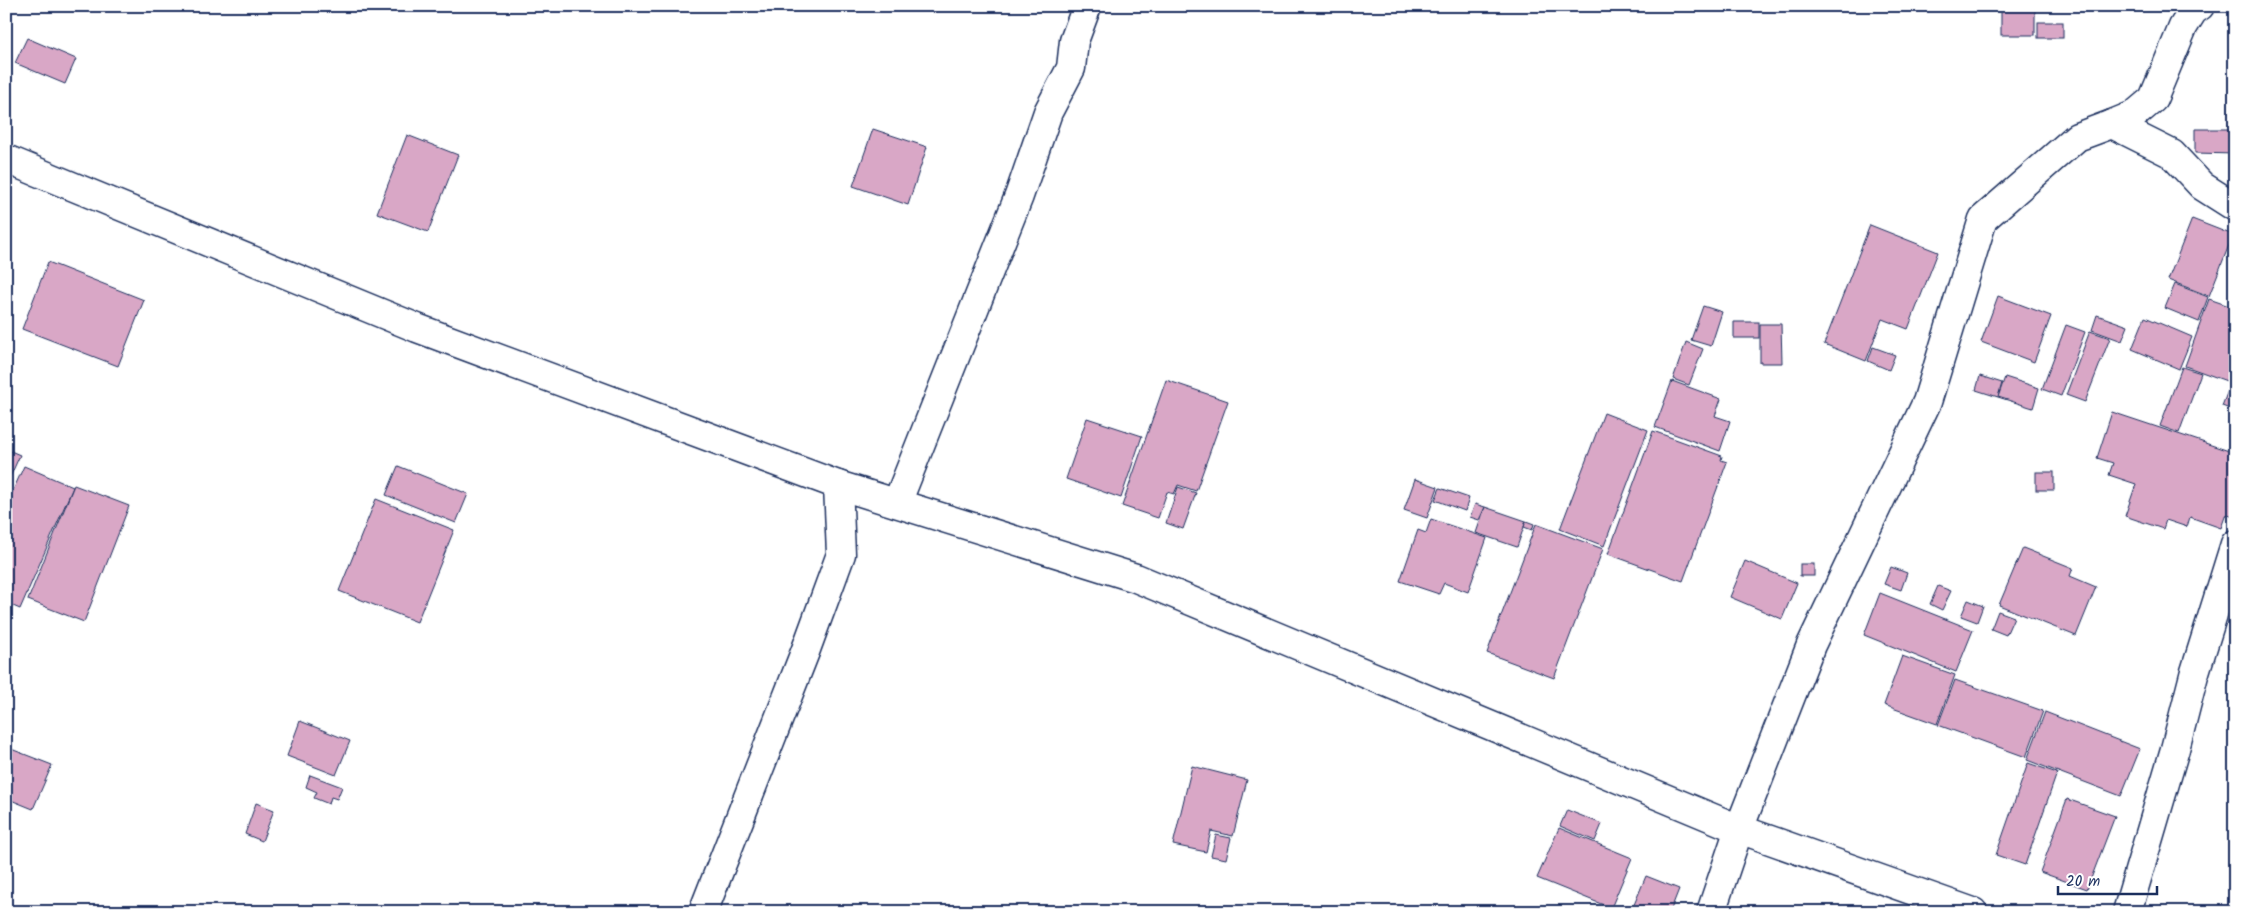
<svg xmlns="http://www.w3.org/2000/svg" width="2241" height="918" font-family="Kalam,sans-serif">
<rect width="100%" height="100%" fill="#fff"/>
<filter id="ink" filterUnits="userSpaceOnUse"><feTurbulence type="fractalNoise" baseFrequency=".02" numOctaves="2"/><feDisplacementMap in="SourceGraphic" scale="10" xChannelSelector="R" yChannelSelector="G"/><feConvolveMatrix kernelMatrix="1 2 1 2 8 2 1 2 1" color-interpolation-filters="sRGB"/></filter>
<g filter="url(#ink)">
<g fill="#d9a7c6" stroke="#1b2f5e">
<rect x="2001" y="6" width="34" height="29"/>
<rect x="2038" y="22" width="25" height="16"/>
<path d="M27 38 76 59 65 84 15 63Z"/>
<path d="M873 129 927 147 908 205 853 186Z"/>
<path d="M2195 129H2235V154L2195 153Z"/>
<path d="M407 135 458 155 428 232 377 213Z"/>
<path d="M2192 219 2233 235 2209 296 2168 280Z"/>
<path d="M1870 225 1938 252 1908 329 1882 319 1866 361 1824 344Z"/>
<path d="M48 262 144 300 118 366 22 329Z"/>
<path d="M2175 284 2208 297 2199 322 2165 308Z"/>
<path d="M1998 296 2051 316 2034 362 1981 342Z"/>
<path d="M2209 299 2235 308V384L2185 366Z"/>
<path d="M1703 306 1722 312 1711 346 1691 340Z"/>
<path d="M2097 315 2128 326 2122 341 2092 330Z"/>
<path d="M2145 317 2192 337 2179 369 2132 349Z"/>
<rect x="1734" y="322" width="25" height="16"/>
<path d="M1760 324H1781L1782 363H1760Z"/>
<path d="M2066 325 2085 332 2061 396 2042 389Z"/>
<path d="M2090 331 2110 338 2085 402 2066 395Z"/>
<path d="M1686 342 1703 349 1689 385 1673 379Z"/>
<path d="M1873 347 1895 355 1889 370 1868 361Z"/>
<path d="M2182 367 2201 373 2179 433 2160 426Z"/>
<path d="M1980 376 2002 383 1998 397 1976 390Z"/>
<path d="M2005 377 2039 388 2033 408 1998 397Z"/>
<path d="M1166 380 1228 401 1196 491 1178 485 1174 494 1167 492 1158 518 1122 506Z"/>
<path d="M1672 381 1721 399 1715 416 1730 421 1720 451 1655 427Z"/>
<path d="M2229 388 2235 390V411L2222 406Z"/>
<path d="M2112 412 2235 453V511L2233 517 2226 514 2221 528 2190 517 2187 527 2166 520 2163 529 2125 516 2136 484 2109 475 2113 463 2097 458Z"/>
<path d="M1604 413 1648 430 1604 546 1560 529Z"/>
<path d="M1087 418 1142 436 1121 498 1066 479Z"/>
<path d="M1653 431 1722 456 1721 460 1727 462 1683 581 1608 554Z"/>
<path d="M6 449 20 455 6 486Z"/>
<path d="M24 466 73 487 20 609 6 603V506Z"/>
<path d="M398 466 468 494 456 523 386 495Z"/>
<rect x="2036" y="472" width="18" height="18"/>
<path d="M1415 479 1438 487 1427 518 1404 510Z"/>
<path d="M74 485 129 506 84 622 28 600Z"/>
<path d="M1178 487 1196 493 1183 529 1166 523Z"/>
<path d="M1440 488 1469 498 1465 511 1435 500Z"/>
<path d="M376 499 454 530 417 622 339 591Z"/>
<path d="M1475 504 1485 507 1479 520 1470 517Z"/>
<path d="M1485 507 1526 521 1517 547 1476 533Z"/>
<path d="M1431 519 1487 538 1468 592 1444 583 1439 594 1400 581 1418 530 1426 533Z"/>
<path d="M1526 521 1534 524 1532 530 1524 527Z"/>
<path d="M1536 524 1603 549 1554 678 1487 653Z"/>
<path d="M2023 548 2073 568 2070 576 2096 587 2076 636 1999 605Z"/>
<path d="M1745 561 1797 583 1782 619 1730 597Z"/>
<rect x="1800" y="564" width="14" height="12"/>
<path d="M1891 567 1907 573 1901 590 1884 584Z"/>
<path d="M1938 586 1951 591 1942 610 1930 604Z"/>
<path d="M1880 593 1973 630 1956 672 1864 635Z"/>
<path d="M1968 600 1983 606 1977 622 1961 616Z"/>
<path d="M1998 611 2014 617 2006 635 1991 629Z"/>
<path d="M1902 656 1955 675 1937 724 1884 705Z"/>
<path d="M1955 680 2043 711 2026 757 1938 725Z"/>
<path d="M2045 712 2140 749 2121 796 2027 760Z"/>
<path d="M300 721 350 741 336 775 287 756Z"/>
<path d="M6 747 52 765 33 809 6 798Z"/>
<path d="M2028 763 2057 773 2025 865 1996 855Z"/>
<path d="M1192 766 1247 780 1233 836 1211 831 1206 852 1173 845Z"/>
<path d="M310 775 342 787 337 799 331 797 329 804 314 798 317 792 306 787Z"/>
<path d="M2067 799 2115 816 2087 889 2040 872Z"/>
<path d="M256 803 274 810 262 841 245 834Z"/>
<path d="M1567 810 1602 824 1595 841 1560 826Z"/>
<path d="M1559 828 1632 858 1611 908 1537 878Z"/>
<path d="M1216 835 1231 838 1226 859 1211 856Z"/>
<path d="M1646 876 1679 889 1670 912H1631Z"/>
</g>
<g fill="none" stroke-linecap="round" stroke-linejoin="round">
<g stroke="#1b2f5e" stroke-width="31">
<g id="street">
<path d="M2200 6 2193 11 2183 27 2153 99 2134 115 2112 124 2172 154 2202 186 2235 207"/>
<path d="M6 159 417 328 838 485"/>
<path d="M897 503 1019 196 1048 112 1071 68 1074 41 1087 6"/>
<path d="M703 912 805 652 841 554 838 485 1136 578 1739 829 1973 912"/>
<path d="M1711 912 1739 829 1811 645 1927 402 1983 219 2077 137 2112 124"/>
<path d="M2127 912 2175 749 2194 675 2235 544"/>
</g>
</g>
<use href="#street" stroke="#fff" stroke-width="28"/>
</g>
</g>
<rect width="2241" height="918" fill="none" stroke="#fff" stroke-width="25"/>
<rect x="12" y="12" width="2216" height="893" fill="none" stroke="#1b2f5e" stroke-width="2" filter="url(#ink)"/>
<path d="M2058 886v8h99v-8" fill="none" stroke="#1b2f5e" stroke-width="2.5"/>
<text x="2066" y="886" font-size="15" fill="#1b2f5e" stroke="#ffffff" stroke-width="4" paint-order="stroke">20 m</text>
</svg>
